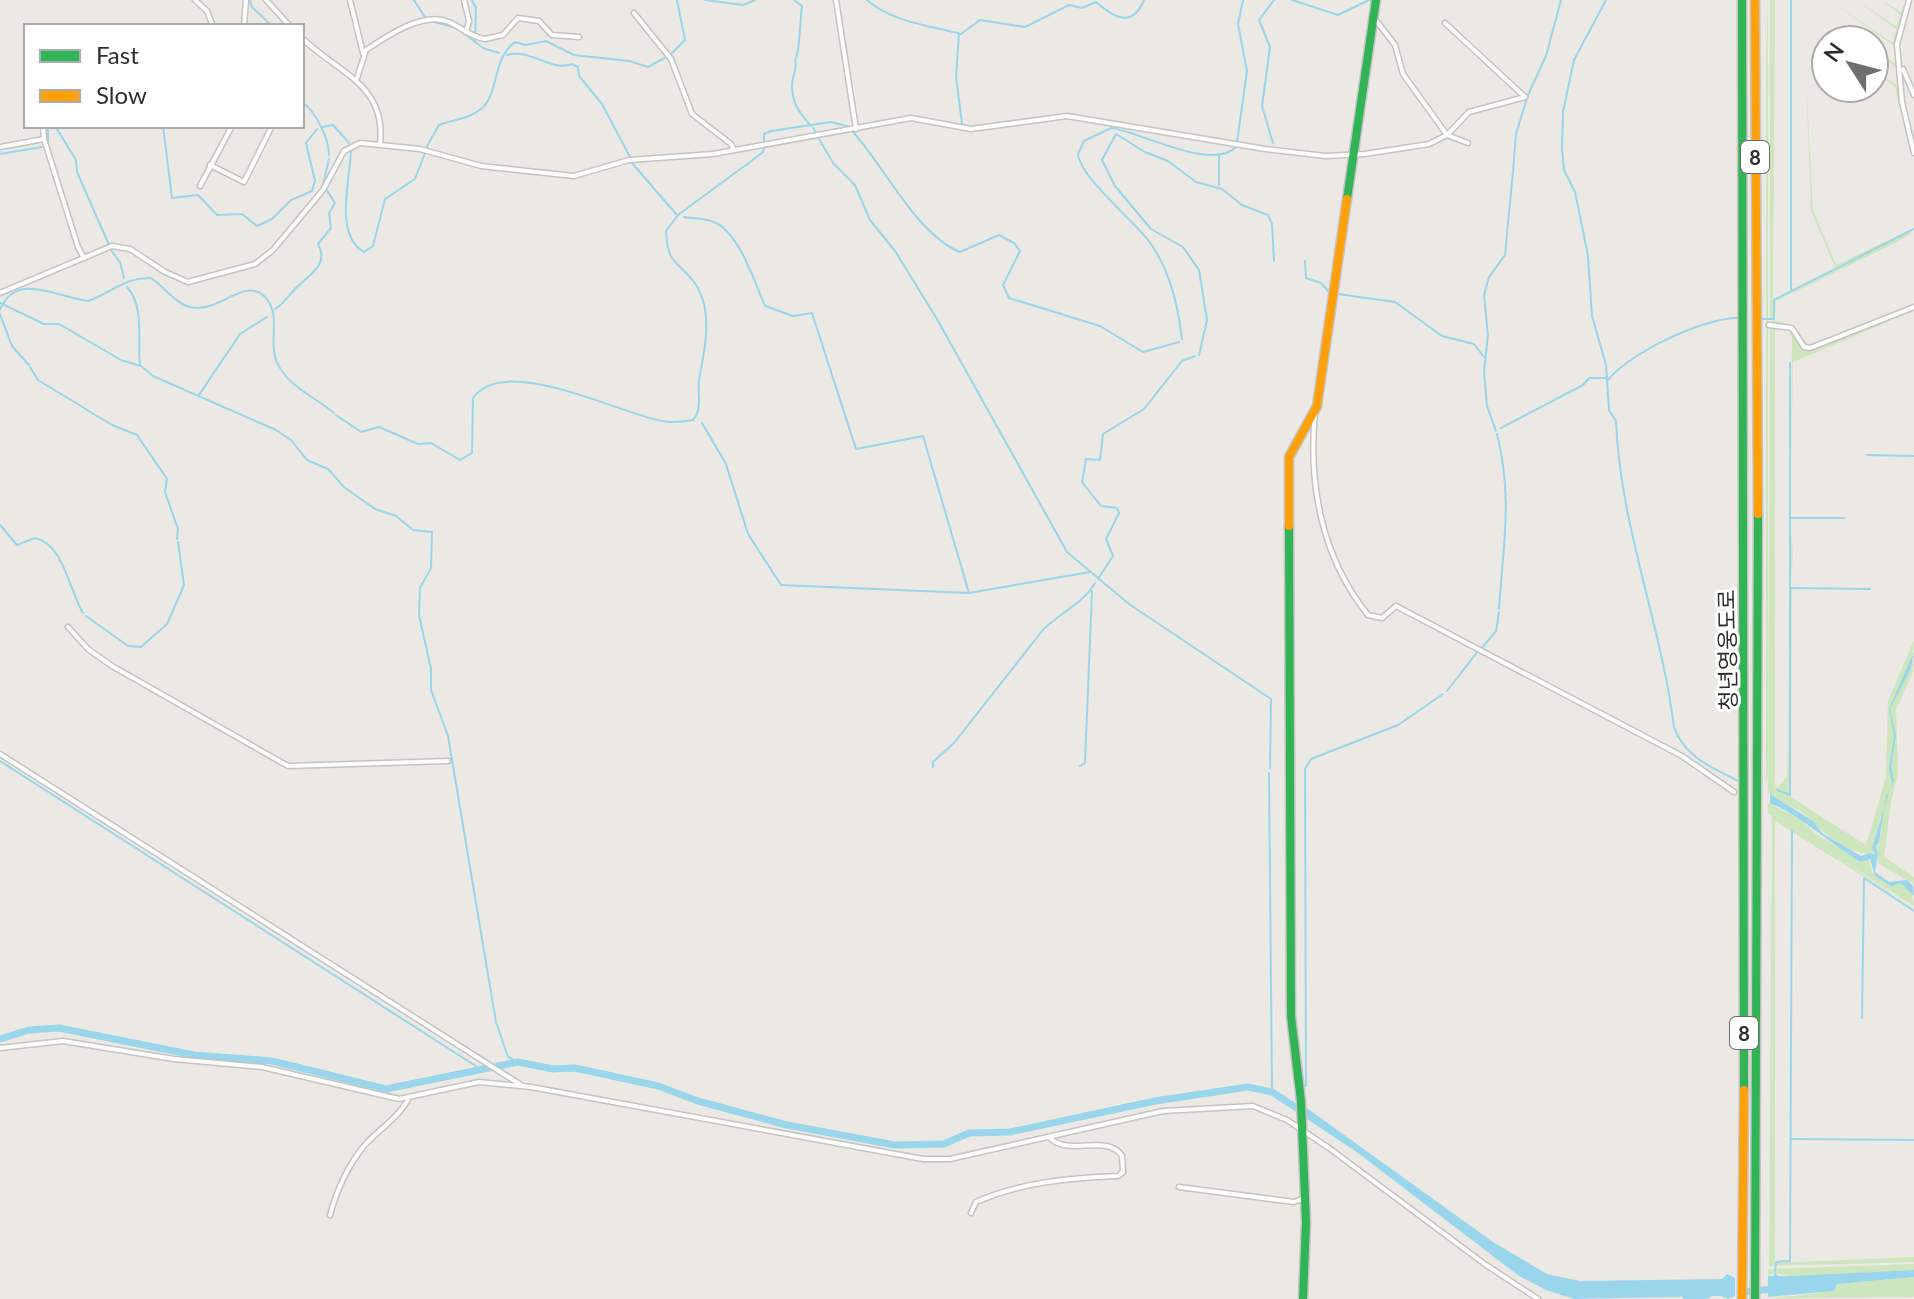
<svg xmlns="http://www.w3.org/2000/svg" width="1914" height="1299" font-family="Lato,'Noto Sans KR',sans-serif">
<rect width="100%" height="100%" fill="#ece8e4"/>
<g fill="#cee6be" fill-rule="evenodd">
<path d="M1768 0V772L1766 783V70Z"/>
<path d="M1770 0H1775L1773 317 1770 318Z"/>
<path d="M1829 0 1893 43 1896 29 1856 0 1896 26 1901 16 1882 0 1901 12 1908 0 1896 44 1901 108 1914 169 1895 87 1874 71 1897 85 1896 67 1874 52V49L1896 64 1894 46Z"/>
<path d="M1806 80 1813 209 1836 265 1914 228 1898 237 1914 232 1895 243 1776 301 1775 321 1793 325 1809 346 1914 303 1811 347 1803 343 1791 326 1770 324 1775 318V301L1891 241 1835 267 1811 211Z"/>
<path d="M1914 308V311L1793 362 1790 519 1793 555 1790 587 1792 588 1791 797 1866 845 1886 777 1888 701 1914 640 1912 663 1898 689 1914 660 1912 674 1896 710 1898 773 1891 802 1884 857 1914 877V884L1878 863C1875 845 1885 833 1881 815L1872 848 1876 854C1850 855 1832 841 1812 821 1802 809 1781 802 1768 793V786L1770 326 1790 328 1803 348 1809 350ZM1775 328 1787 329 1792 337 1788 748 1787 777 1778 788 1775 785Z"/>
<path d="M1768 803 1800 819 1813 832 1861 862 1869 859 1872 872 1891 886 1901 883C1910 888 1914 896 1914 906L1768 813Z"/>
<path d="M1772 814 1914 908 1775 821V1263L1914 1257V1262L1769 1266Z"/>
<path d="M1914 1264V1270L1790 1276 1774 1273 1768 1276V1269Z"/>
<path d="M1914 1277V1297L1768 1299 1834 1291 1837 1284Z"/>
</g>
<g fill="#99d6ec">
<path d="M1914 652 1911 668 1890 709 1896 736 1891 767 1894 781 1886 797 1879 842 1876 846 1878 854 1875 872 1889 882 1907 880 1913 886 1914 896 1901 883 1891 886 1875 876 1870 859 1861 862C1837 849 1791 808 1770 804V794L1813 821 1823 834 1861 856 1870 853 1876 855 1872 848 1892 782 1889 768 1894 737 1889 709Z"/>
<path d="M1304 1106 1493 1242 1547 1274 1580 1281 1722 1279 1727 1274 1735 1278V1296L1728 1299 1721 1296 1574 1299 1546 1290 1519 1276 1358 1153 1304 1117Z"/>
<path d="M1914 1270V1277L1837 1284 1834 1291 1768 1297V1276H1774V1272L1778 1276H1790Z"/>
</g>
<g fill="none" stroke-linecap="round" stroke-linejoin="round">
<g stroke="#99d6ec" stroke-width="2">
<path d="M250 0 252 7 272 26"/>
<path d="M414 0 426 19"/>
<path d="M472 0 476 8 475 41"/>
<path d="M705 0 743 5 755 0"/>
<path d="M794 0 802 6C800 19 800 54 795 60 798 70 792 75 792 85 792 104 799 112 811 126"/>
<path d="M867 0C894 23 928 25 961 34L980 20 1025 27 1069 5 1082 8 1096 2C1113 17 1132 29 1144 0"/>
<path d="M1292 0 1338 15 1369 0"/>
<path d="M1606 0 1574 60 1563 112 1562 148 1564 170 1575 192 1588 256 1592 316 1606 365 1609 410 1616 421C1620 525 1661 624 1674 727 1685 759 1716 769 1744 784"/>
<path d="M431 21 456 28"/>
<path d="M461 31 483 48 499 53"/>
<path d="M959 34 956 76 962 124"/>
<path d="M671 54 685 40 677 0"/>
<path d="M507 55C530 48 551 72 572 64L578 67 579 76 602 104 630 157"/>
<path d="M1528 95 1546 56 1561 0"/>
<path d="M302 102C315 110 329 139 329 155"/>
<path d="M48 126V143"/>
<path d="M55 126 76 160 77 172 109 245"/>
<path d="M163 126 172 198 198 195 217 215 242 214 257 226 272 219 291 200 312 191 315 181 306 143 317 129"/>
<path d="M322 127 333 125 349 143"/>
<path d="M813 128 815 131"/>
<path d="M853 132C885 167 916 234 960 252L999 235 1014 243 1020 251 1003 285 1009 298 1100 326 1143 352 1179 342"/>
<path d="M818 137 833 163 855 185 870 220 895 251 937 319 1067 552 1129 604 1271 699 1270 768"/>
<path d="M764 142V134L771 131 831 122 850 127"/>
<path d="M1237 142 1247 71 1238 24 1243 0"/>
<path d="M1273 143 1262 106 1270 47 1259 20 1274 0"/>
<path d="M351 148C351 177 333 235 364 252L373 246 385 199 415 179 425 153"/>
<path d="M426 148 439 125C454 119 467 120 481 109 499 95 492 58 515 42L526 45 546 41 574 55 629 61 648 67 668 56"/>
<path d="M0 154 42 147"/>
<path d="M1219 155V185"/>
<path d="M1514 159 1516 134 1527 98"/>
<path d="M632 163 676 214"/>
<path d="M745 166 763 152 764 146"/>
<path d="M323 185 329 159"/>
<path d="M684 217C695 219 706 218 716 223 740 235 755 283 765 306L793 316 812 313 856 449 923 436 969 593"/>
<path d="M111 250 120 262 124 278"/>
<path d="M1305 261 1306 278 1321 283 1330 293"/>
<path d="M127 287C145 306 137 342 140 364"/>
<path d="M1791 291V0"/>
<path d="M1338 294 1395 302 1442 336 1474 344 1484 357"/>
<path d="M0 303 44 324H59L121 360 141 366 153 376 276 430 291 440 307 460 328 469 344 487 375 509 396 516 413 530 432 532 431 568 420 588 419 615 431 669V690L448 736 496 1022 508 1057 518 1062"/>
<path d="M275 309C284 304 287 297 294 290 307 276 330 266 318 244L331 228 329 213 335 203 326 189"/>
<path d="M0 310C16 270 59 298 88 301 111 293 125 277 151 278 163 286 176 304 190 307 219 314 242 278 263 295 283 313 268 340 276 360 286 386 314 396 334 413"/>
<path d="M0 314 12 346 29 365"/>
<path d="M1762 319H1774V300L1914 229"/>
<path d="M1182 339C1178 305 1169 267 1148 240 1132 219 1080 177 1078 154L1084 141 1111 128C1139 131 1213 173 1237 146"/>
<path d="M1199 355 1207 320 1199 270 1183 247 1151 229 1115 186 1102 160 1116 134 1145 152 1168 161 1196 182 1222 189 1242 205 1268 215 1272 224 1274 261"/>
<path d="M30 367 38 380 112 425 137 435 167 479 165 492 178 529 177 539"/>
<path d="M1607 381C1629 353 1704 317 1740 318"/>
<path d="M199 395 240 334 267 317"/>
<path d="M336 415 361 432 379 427 418 444 431 443 460 460 472 453 473 398C504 353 620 414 662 421 672 423 683 422 693 420 703 408 697 394 699 379 705 350 714 309 694 282 677 259 668 267 666 231L678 215 743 167"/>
<path d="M702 423 726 464 748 534 781 585 969 593 1090 572"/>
<path d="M1501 428 1583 385 1589 378H1606"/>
<path d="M1496 431 1487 406 1484 372 1488 335 1484 295 1489 277 1505 255 1514 161"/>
<path d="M1497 434C1513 497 1503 546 1499 609"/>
<path d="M1867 455 1914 456"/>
<path d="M1791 518H1844"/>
<path d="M0 525 17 545 35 538C63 543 70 592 83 613"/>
<path d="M1098 579 1113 556 1106 539 1119 513 1117 508 1101 506 1082 482 1086 459 1100 460 1103 434 1144 409 1182 361 1195 356"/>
<path d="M1791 588 1870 589"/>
<path d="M86 616 128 646 141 647 167 624 184 585 178 542"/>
<path d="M1482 648 1496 631 1499 612"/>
<path d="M1447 691 1478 651"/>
<path d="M0 761 482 1070"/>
<path d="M1080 766 1085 763 1092 591"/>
<path d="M933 767V762L954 743 1042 631C1059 613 1082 605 1095 583"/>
<path d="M1269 773 1272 1092"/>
<path d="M1777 790 1790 795V363"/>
<path d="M1862 1018 1864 878 1914 911"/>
<path d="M1306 1086 1305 769 1311 759 1398 725 1443 694"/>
<path d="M1791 1139 1914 1140"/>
<path d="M1775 1272 1776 1262 1790 1261 1792 831"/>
</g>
<g stroke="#99d6ec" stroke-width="7">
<path d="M0 1039 29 1030 59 1028 194 1055 272 1061 386 1089 518 1062 553 1069 575 1068 658 1086 698 1101 787 1125 895 1145 944 1144 969 1133 1010 1132 1155 1101 1248 1087 1272 1092 1303 1112"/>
<path d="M1740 1292 1775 1289"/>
<path d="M1686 1299 1708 1295"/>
</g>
<g stroke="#c5c4c5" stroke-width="7">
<g id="street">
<path d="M195 0 207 11 213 26"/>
<path d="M266 0 290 26"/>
<path d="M350 0 363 53"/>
<path d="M464 0 469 21 466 32"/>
<path d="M836 0 856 129"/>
<path d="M1909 0 1897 44 1902 102 1914 153"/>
<path d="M634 13 671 59 692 114 731 144 734 150"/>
<path d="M1375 19 1395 45 1403 74 1447 135 1468 143"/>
<path d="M1445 23 1525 97"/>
<path d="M244 26 246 0"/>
<path d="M302 38C336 72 387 84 380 144"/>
<path d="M1903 69 1914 95"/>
<path d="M357 78 366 50C387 36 423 11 449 22 462 28 471 37 485 39L503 35 518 18 539 21 552 35 579 37"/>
<path d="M44 139 78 247 84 258"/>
<path d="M0 147 44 139 43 126"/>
<path d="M210 165 244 182 272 126"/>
<path d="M200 186 232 126"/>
<path d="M0 293 112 246 130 249 165 272 188 282 255 264 273 250 323 190 344 151 360 143 420 149 481 166 574 176 629 160 713 154 911 118 971 129 1067 116 1265 149 1325 156 1365 154 1429 144 1447 135 1469 112 1525 97"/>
<path d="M1769 325 1792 328 1804 347 1810 348 1914 307"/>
<path d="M1315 413C1308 485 1322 558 1368 615L1382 618 1396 606 1682 756 1734 792"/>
<path d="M68 627 88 649 112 666 288 766 448 761"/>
<path d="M0 754 521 1085"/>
<path d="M0 1048 63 1041 174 1059 262 1067 399 1099 479 1082 531 1087 923 1159H950L1163 1111 1253 1106 1287 1120 1329 1148 1486 1265 1538 1299"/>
<path d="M1179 1187 1294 1202 1302 1199"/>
<path d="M971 1213 976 1202C1021 1182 1070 1178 1118 1176L1123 1172 1122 1156C1107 1133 1069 1157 1050 1138"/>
<path d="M330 1215C336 1192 348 1165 364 1146 379 1129 396 1120 408 1100"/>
</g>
</g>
<g stroke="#c6c5c4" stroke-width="11">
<g id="fast">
<path d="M1742 0 1744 1090"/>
<path d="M1347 199 1376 0"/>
<path d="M1289 526 1291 1016 1301 1101 1306 1222 1303 1299"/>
<path d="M1755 1299 1758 514"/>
</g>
</g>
<g stroke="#c6c5c4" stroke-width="11">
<g id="slow">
<path d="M1755 0 1758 514"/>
<path d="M1289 526V457L1317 406 1347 199"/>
<path d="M1742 1299 1744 1090"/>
</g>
</g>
<use href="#street" stroke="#fcfcfb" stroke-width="4"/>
<use href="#fast" stroke="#30b455" stroke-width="8"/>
<use href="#slow" stroke="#ff9f0a" stroke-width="8"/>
</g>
<g text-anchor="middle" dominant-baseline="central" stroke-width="6" stroke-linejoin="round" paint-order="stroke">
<g fill="#fff" stroke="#6d6d6d" stroke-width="2">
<rect x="1741" y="141" width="28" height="32" rx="6"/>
<rect x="1730" y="1017" width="28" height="32" rx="6"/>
</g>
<g font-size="20" font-weight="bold" fill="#2e2e2e">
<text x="1755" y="157">8</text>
<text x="1744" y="1033">8</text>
</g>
<g font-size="22" fill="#2e2e2e" stroke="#fff">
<text transform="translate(1727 650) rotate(-91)">청년영웅도로</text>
</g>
</g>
<rect x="24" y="24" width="280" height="104" fill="#ffffff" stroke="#ababab" stroke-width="2"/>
<rect x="40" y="50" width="40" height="12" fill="#30b455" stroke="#ababab" stroke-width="2"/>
<text x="96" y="64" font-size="24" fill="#2e2e2e">Fast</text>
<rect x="40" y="90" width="40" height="12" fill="#ff9f0a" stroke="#ababab" stroke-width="2"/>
<text x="96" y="104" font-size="24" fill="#2e2e2e">Slow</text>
<g transform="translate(1850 64) rotate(306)"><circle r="38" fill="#ffffff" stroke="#ababab" stroke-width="2"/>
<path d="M0-6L14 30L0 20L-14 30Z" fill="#706f6e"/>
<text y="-12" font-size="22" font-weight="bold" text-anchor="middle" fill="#2e2e2e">N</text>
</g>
</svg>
